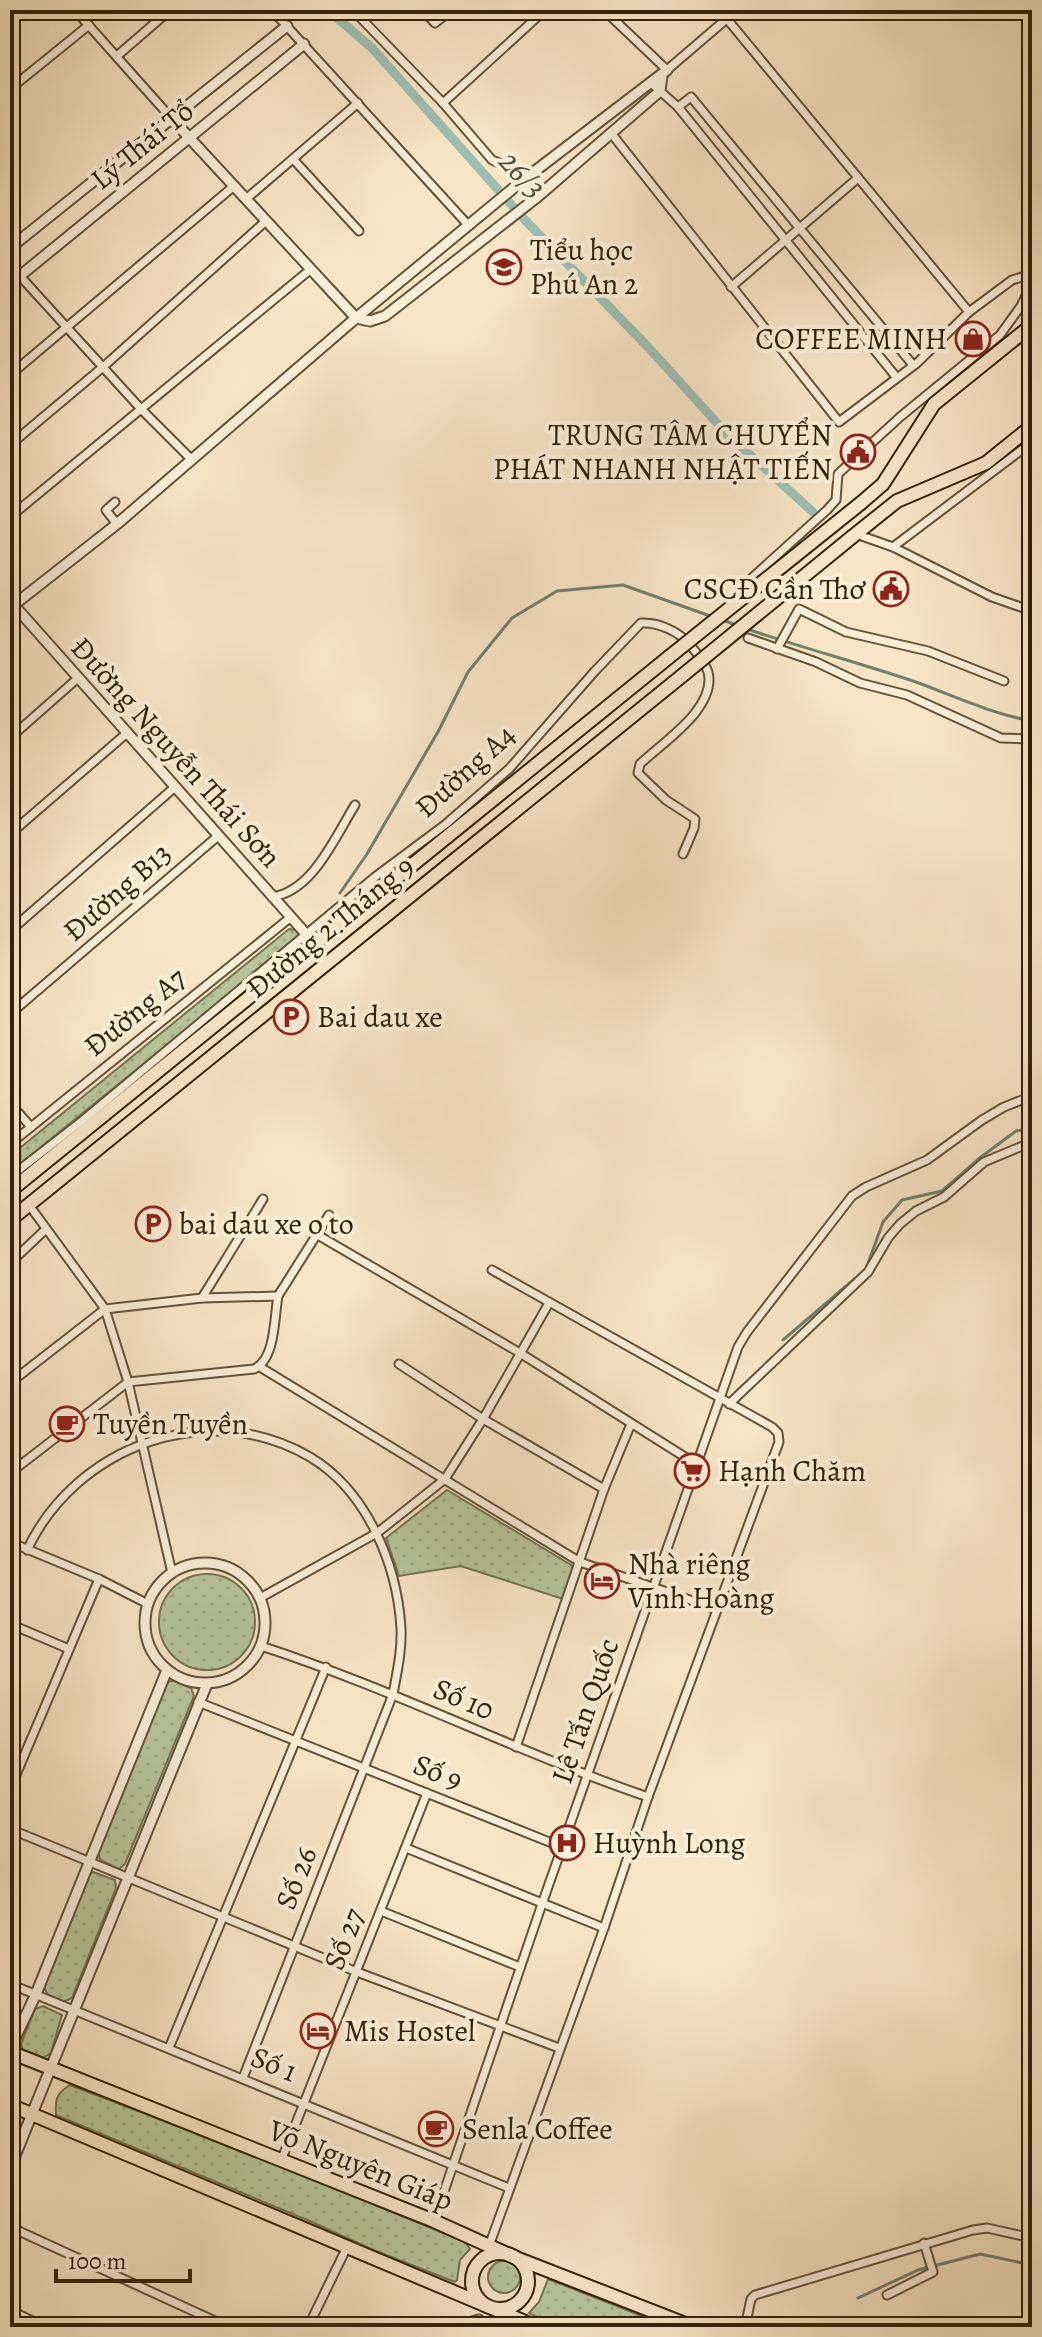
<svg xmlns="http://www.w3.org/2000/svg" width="1042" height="2337" font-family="Alegreya,serif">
<defs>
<pattern id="grass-dots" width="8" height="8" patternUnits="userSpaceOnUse" patternTransform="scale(2)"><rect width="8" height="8" fill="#b6c69a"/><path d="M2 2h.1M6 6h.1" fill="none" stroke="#9daa83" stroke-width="1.8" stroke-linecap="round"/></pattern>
</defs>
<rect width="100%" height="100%" fill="#f8e5c5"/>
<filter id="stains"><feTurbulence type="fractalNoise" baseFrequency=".0025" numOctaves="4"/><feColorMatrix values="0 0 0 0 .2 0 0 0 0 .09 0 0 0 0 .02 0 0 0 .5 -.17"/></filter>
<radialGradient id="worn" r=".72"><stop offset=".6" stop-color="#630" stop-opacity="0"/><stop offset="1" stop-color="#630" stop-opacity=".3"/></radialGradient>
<g fill="url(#grass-dots)" stroke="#747452" stroke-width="2">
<path d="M289 929 297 930 299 938 10 1172V1156Z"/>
<path d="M447 1490 571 1565 573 1569 563 1599 461 1566 399 1576 386 1538Z"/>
<circle cx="207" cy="1622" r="48"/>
<path d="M170 1681H175L191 1688 194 1696 125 1864 119 1869 100 1860 98 1851 165 1685Z"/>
<path d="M93 1872 115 1880 116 1888 72 1998 63 2002 47 1994 44 1986 89 1874Z"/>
<path d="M43 2006 62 2015 51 2053 43 2058 23 2050 21 2044 35 2009Z"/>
<path d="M70 2085 269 2161 465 2242 470 2249 460 2260 457 2280 455 2282 371 2249 312 2222 56 2115C55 2099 56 2094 70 2085Z"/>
<circle cx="504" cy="2277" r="16"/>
<path d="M548 2279 670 2327H558L529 2313 539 2302Z"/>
</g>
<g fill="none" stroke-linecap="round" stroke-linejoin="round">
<g stroke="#72806e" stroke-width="3">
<path d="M720 619 736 625"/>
<path d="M747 629C803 648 860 663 916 682 954 696 992 714 1032 721"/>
<path d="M340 893 367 854 439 730 468 672 512 618 557 591 623 585 713 617"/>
<path d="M783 1340 866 1269 883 1222 902 1200 942 1191 981 1157 1016 1131 1032 1128"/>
<path d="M858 2298 918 2270 980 2254 1032 2265"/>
</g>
<path stroke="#9dbfb2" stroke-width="9" d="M328 10 372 48 525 220 648 347 728 435 813 512"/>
<g stroke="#645338" stroke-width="11">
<g id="minor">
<path d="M75 10 172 119"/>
<path d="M272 10 469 226"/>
<path d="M353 10 443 103 492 160 511 168 535 172"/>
<path d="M422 10 435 23 452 10"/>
<path d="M604 10 667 70 737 10"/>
<path d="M10 11 11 10"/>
<path d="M117 56 170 10"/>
<path d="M651 83 678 107 897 378"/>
<path d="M10 89 89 25"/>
<path d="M443 103 545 10"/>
<path d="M678 107 691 97 913 365"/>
<path d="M611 133 839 422 917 363 969 312 727 19"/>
<path d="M293 159 359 231"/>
<path d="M246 199 358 103"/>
<path d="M20 276 141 409 191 459"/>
<path d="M731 287 858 178"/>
<path d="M969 312 1012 280 1032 274"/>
<path d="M10 375 234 186"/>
<path d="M10 445 103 367 266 221"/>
<path d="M115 502 106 510 117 524"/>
<path d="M10 517 311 269"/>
<path d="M856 534 893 547 992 597 1032 611"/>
<path d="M893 547 1032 442"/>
<path d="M743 586 827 510 836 500 838 474 900 417 1000 335 1021 306 1032 283"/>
<path d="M748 638 816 662 860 683 907 695 1001 738 1032 739"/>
<path d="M777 649 799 609 846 632 928 651 1004 681"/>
<path d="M10 738 78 678"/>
<path d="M10 834 127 733"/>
<path d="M272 897C313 891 335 837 355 805"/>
<path d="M10 910 20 922"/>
<path d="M10 931 175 787"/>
<path d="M10 1014 218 836"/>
<path d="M10 1103 31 1127"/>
<path d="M10 1144 291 917"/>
<path d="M10 1177 82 1121 375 877 446 824 509 769 595 671 641 623C659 622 680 632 691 646 697 654 705 662 708 672 717 708 663 742 640 764L638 773 666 800 695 819 694 828 683 854"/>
<path d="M29 1205 105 1309 128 1382 172 1573"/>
<path d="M316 1234 520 1353 696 1464"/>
<path d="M10 1263 46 1229"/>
<path d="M278 1296 329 1215"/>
<path d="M202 1298 263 1199"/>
<path d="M399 1364 483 1419 604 1489"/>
<path d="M260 1367 580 1562 716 1609"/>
<path d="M10 1383 105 1309 202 1298 278 1296C274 1317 276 1359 254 1369L128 1382 10 1473"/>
<path d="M729 1404 868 1272 888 1238 900 1224 916 1211 944 1197 984 1162 1032 1142"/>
<path d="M10 1542 99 1579 148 1604"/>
<path d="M27 1550C76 1446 208 1397 310 1457 367 1491 397 1564 401 1628 402 1651 397 1672 393 1694L243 2078"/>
<path d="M260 1598 377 1533 445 1479 483 1419 549 1303"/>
<path d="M10 1624 69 1649"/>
<path d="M261 1646C393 1689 517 1752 648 1797"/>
<path d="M198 1702 562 1847"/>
<path d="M516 1747 604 1489 631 1424"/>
<path d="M10 1789 99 1579"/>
<path d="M10 1829 357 1972 559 2048"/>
<path d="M406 1848 604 1928"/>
<path d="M381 1911 520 1967"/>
<path d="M10 1984 509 2188"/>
<path d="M169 2048 326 1667"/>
<path d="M281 2161 427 1793"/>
<path d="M434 2221 542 1904 738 1347 747 1332 852 1196 866 1187 927 1160 982 1120 1004 1107 1032 1096"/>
<path d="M10 2227 228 2327"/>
<path d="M489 2246 604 1928 648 1797 779 1442 778 1433 772 1427 492 1270"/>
<path d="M887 2295 933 2272 924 2243"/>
<path d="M10 2310 44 2327"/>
<path d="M308 2327 347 2247"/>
<path d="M745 2327 751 2299 755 2295 973 2230 987 2228 1032 2238"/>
</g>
</g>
<g stroke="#645338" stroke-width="13">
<g id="tertiary">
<path d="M172 119 356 318 370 321 385 316 536 198 660 91 662 76"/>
<path d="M10 248 287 26"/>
<path d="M10 265 20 276"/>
<path d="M10 284 304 44"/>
<path d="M12 603 306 934"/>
<path d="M10 608 117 524 356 318 522 181 667 70"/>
<circle cx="205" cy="1623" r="60"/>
<path d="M10 2049 36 1994 167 1670"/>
<path d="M10 2168 207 1684"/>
<path d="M456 2327 479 2320"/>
</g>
</g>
<g stroke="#322209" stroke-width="16">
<g id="trunk">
<path d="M861 503 883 484 934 404 1032 325"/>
<path d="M852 537 897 501 986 463 1032 426"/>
<path d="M10 1191 669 657"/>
<path d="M10 1220 683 675"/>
<path d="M10 2052 434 2221 516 2258 693 2327"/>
<path d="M10 2105 537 2327"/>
<circle cx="500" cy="2281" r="28"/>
</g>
</g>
<use href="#minor" stroke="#faeed9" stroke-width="7"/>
<use href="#tertiary" stroke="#faeed9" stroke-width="9"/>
<use href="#trunk" stroke="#f8e5c5" stroke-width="12"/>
<g stroke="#322209" stroke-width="16" stroke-linecap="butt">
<g id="trunk-bridge">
<path d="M669 657 861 503"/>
<path d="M683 675 852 537"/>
</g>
</g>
<use href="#trunk-bridge" stroke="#f8e5c5" stroke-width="12"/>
</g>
<defs>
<g id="school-ring" transform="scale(1.8)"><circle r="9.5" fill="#faeed9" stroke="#8f2418" stroke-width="1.5"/><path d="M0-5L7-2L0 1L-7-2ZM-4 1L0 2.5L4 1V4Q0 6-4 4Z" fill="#8f2418"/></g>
<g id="shop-ring" transform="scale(1.8)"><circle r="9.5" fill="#faeed9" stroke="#8f2418" stroke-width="1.5"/><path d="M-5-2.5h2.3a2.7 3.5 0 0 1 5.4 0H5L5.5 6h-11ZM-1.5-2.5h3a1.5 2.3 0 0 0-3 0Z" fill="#8f2418"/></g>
<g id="civic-ring" transform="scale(1.8)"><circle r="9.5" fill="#faeed9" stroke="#8f2418" stroke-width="1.5"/><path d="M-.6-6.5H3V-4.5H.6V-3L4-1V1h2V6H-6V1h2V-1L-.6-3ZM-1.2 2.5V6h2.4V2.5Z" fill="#8f2418"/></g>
<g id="parking-ring" transform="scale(1.8)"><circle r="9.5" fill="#faeed9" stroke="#8f2418" stroke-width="1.5"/><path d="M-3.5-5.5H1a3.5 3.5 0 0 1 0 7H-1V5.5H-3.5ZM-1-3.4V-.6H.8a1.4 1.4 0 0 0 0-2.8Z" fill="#8f2418"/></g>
<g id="cafe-ring" transform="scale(1.8)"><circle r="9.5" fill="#faeed9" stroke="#8f2418" stroke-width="1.5"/><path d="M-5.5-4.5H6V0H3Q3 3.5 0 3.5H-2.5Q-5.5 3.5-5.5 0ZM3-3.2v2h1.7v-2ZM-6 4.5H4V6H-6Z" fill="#8f2418"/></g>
<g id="supermarket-ring" transform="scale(1.8)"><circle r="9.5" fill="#faeed9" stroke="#8f2418" stroke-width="1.5"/><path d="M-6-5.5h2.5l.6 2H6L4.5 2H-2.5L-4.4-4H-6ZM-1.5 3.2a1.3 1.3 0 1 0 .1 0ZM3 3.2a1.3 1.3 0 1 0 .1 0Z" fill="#8f2418"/></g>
<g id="hotel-ring" transform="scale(1.8)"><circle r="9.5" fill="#faeed9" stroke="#8f2418" stroke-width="1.5"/><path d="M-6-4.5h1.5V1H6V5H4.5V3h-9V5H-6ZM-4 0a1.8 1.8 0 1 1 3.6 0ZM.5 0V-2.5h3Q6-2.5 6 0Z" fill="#8f2418"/></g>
<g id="hospital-ring" transform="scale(1.8)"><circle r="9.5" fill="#faeed9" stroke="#8f2418" stroke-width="1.5"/><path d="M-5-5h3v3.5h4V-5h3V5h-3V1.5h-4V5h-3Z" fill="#8f2418"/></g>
</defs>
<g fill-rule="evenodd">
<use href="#school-ring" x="504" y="267"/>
<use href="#shop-ring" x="973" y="339"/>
<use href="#civic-ring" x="858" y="452"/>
<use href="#civic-ring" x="891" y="589"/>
<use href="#parking-ring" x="291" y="1017"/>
<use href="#parking-ring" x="153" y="1224"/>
<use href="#cafe-ring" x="67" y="1424"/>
<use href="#supermarket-ring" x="692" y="1471"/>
<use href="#hotel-ring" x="602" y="1581"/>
<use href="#hospital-ring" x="567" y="1843"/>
<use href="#hotel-ring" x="318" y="2031"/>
<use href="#cafe-ring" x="436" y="2129"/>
</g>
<g text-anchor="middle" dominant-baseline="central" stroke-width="8" stroke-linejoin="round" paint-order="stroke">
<g font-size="30" fill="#322209" stroke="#faeed9">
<text transform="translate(142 145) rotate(-39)">Lý Thái Tổ</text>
<text transform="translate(176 752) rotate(48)">Đường Nguyễn Thái Sơn</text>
<text transform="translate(465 771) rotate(-42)">Đường A4</text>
<text transform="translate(117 892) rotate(-41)">Đường B13</text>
<text transform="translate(330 927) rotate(-39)">Đường 2 Tháng 9</text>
<text transform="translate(135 1012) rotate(-39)">Đường A7</text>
<text transform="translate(464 1699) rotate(23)">Số 10</text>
<text transform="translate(585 1711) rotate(-71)">Lê Tấn Quốc</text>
<text transform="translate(438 1772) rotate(22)">Số 9</text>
<text transform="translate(296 1878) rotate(-68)">Số 26</text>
<text transform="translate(344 1939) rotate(-68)">Số 27</text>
<text transform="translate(274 2064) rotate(22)">Số 1</text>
<text transform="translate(361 2165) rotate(22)">Võ Nguyên Giáp</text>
</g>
<g font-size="30" fill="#322209" stroke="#faeed9" text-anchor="start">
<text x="530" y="250">Tiểu học<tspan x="530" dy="34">Phú An 2</tspan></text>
<text x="947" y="339" text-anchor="end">COFFEE MINH</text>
<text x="832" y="435" text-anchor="end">TRUNG TÂM CHUYỂN<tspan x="832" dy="34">PHÁT NHANH NHẬT TIẾN</tspan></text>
<text x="865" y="589" text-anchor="end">CSCĐ Cần Thơ</text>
<text x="317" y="1017">Bai dau xe</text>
<text x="179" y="1224">bai dau xe o to</text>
<text x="93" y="1424">Tuyền Tuyền</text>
<text x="718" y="1471">Hạnh Chăm</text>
<text x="628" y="1564">Nhà riêng<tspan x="628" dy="34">Vĩnh Hoàng</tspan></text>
<text x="593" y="1843">Huỳnh Long</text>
<text x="344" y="2031">Mis Hostel</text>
<text x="462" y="2129">Senla Coffee</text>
</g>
<g font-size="32" font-style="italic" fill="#52513c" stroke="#faeed9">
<text transform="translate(523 174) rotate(47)">26/3</text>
</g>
</g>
<rect width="1042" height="2337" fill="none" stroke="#f8e5c5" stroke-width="40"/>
<rect x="12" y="12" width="1018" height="2313" fill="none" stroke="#322209" stroke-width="4"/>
<rect x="20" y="20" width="1002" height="2297" fill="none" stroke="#322209" stroke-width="2"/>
<path d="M56 2269v12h134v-12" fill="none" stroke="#322209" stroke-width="4"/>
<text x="68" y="2269" font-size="24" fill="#322209" stroke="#faeed9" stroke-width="6" paint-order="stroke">100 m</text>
<rect width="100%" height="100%" filter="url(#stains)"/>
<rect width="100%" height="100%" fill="url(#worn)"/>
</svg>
